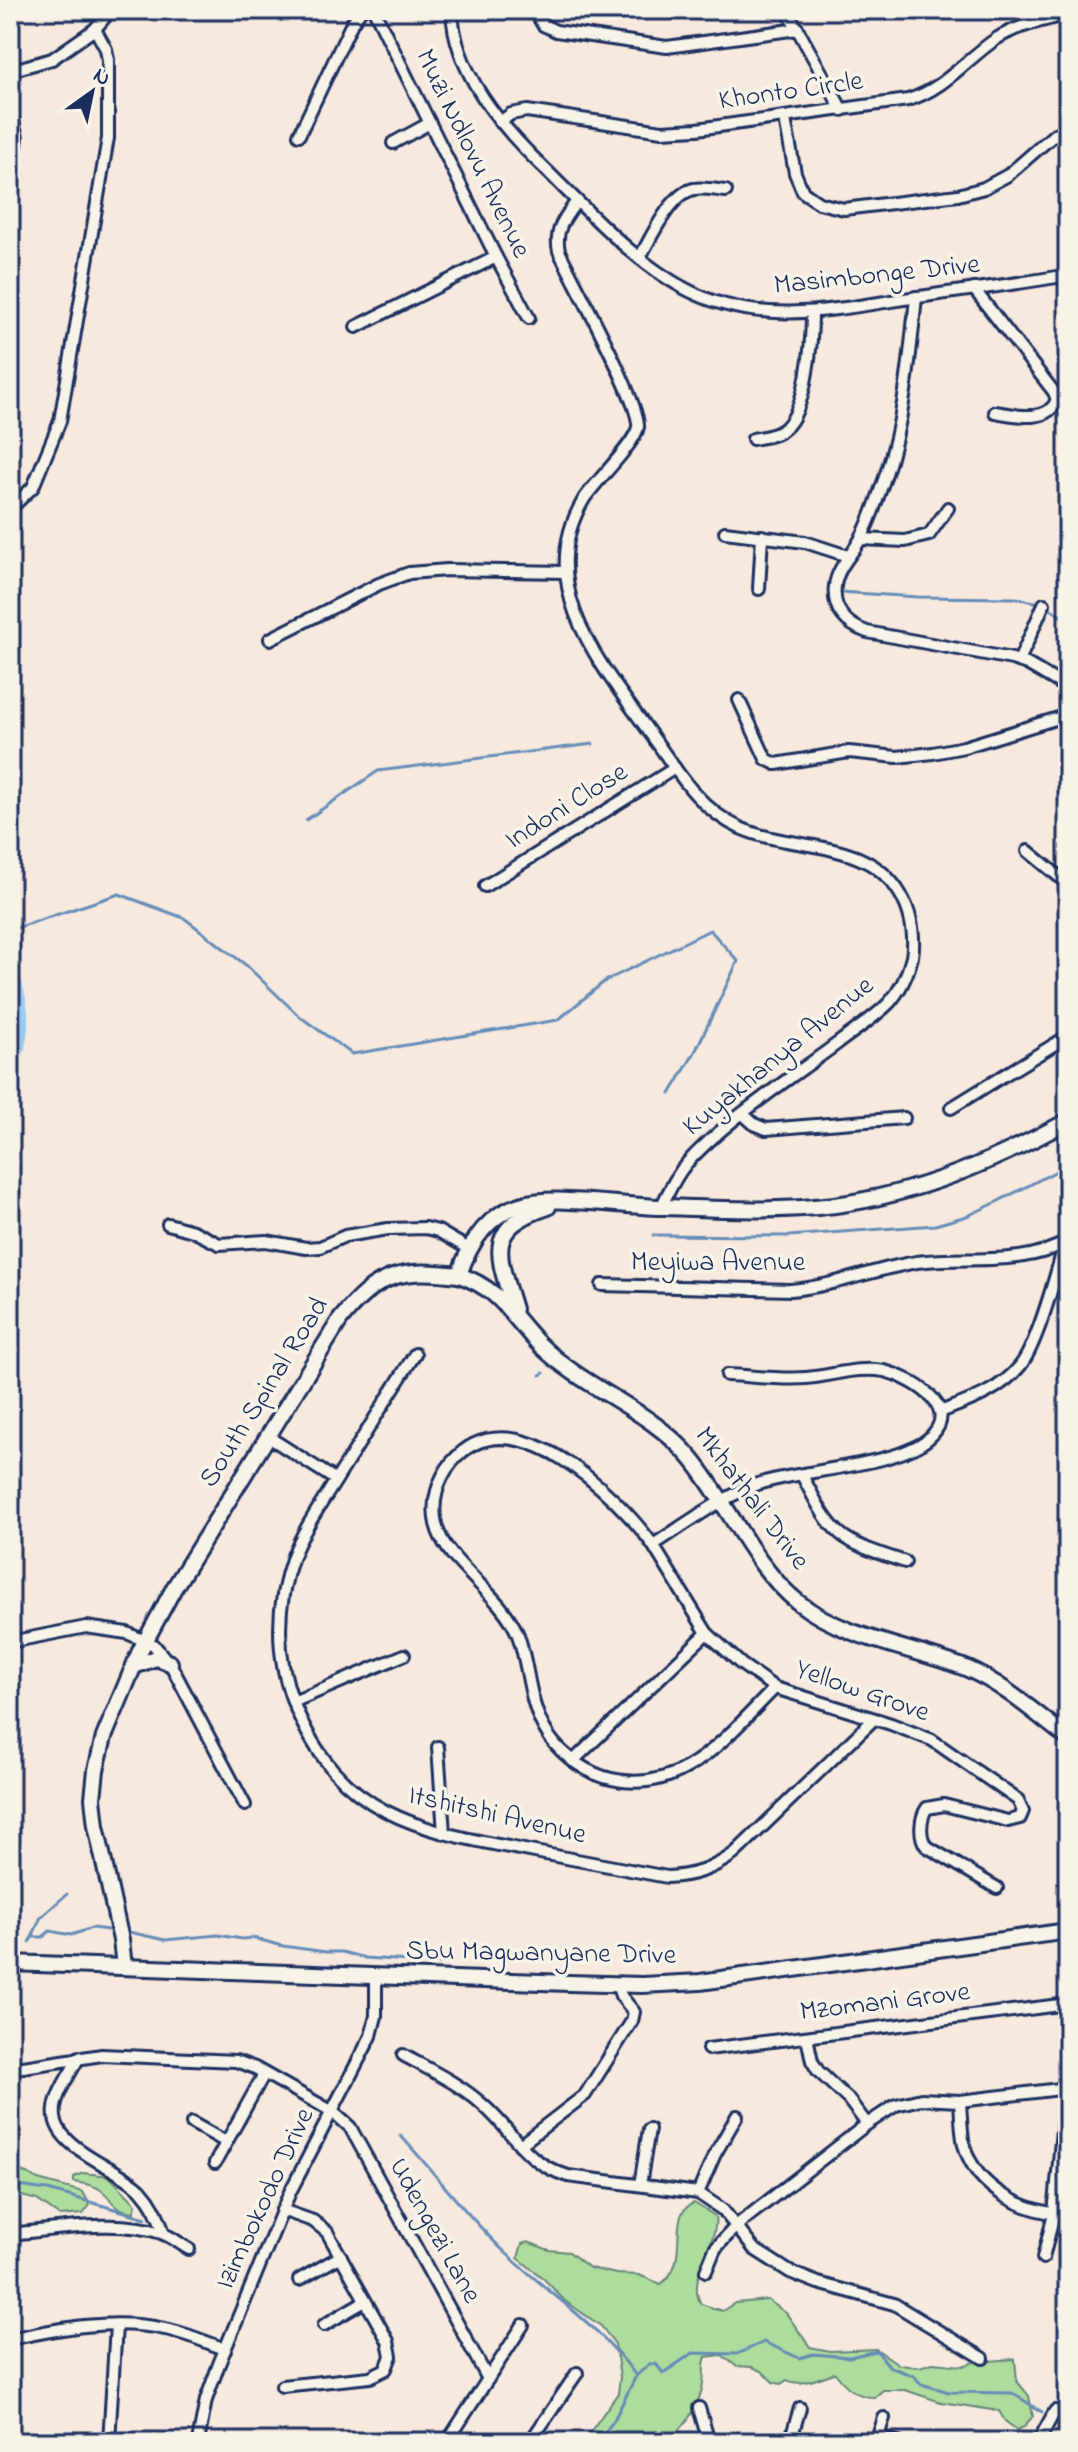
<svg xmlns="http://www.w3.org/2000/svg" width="1078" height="2452" font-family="'Indie Flower',sans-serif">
<rect width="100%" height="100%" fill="#f8e9de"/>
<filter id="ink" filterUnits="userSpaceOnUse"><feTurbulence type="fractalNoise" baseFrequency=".0125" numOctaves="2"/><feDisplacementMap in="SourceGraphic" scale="16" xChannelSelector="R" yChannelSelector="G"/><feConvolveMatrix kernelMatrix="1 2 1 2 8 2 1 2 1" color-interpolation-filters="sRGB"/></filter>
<g filter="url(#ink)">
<g fill="#addc9c" stroke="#64867d" stroke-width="2">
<path d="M10 2165 38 2180 83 2192 90 2205 83 2214 60 2216 37 2200 10 2193Z"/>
<path d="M83 2173 109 2176 136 2204 134 2212C109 2208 117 2203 101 2190 93 2184 83 2184 74 2182V2177Z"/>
<path d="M694 2203 715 2216C720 2242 685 2278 701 2304L722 2311 735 2303 768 2300 786 2313 810 2347 830 2351 876 2349 900 2365 919 2367 933 2363 963 2366 974 2362 1015 2359 1017 2381 1029 2396 1033 2416 1024 2427 1017 2430 1005 2421 999 2411 941 2402 905 2390H883L875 2397C857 2398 845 2386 835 2373 820 2377 801 2388 787 2380L781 2384 773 2382 762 2371 752 2367 736 2366 722 2355 706 2357C702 2366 705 2373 703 2383 700 2405 684 2429 666 2442H583L618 2393 620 2377 615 2344 601 2326 565 2301 544 2279 518 2258 522 2244 528 2242 549 2250 569 2252 590 2268 616 2274 639 2275 661 2284C693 2261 664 2214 694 2203Z"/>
</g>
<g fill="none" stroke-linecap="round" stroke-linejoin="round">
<g stroke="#658db8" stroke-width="3">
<path d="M904 10H931"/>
<path d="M839 592 918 597 1016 598 1044 604 1068 621"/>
<path d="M306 820 378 771 593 744"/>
<path d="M10 930 119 894 184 918 247 966 299 1016 352 1054 558 1020 605 981 710 930 738 961 695 1052 670 1094"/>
<path d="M653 1235 789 1236 935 1225 967 1216 991 1205 1068 1165"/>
<path d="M540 1375 544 1373"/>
<path d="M129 1932 165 1940 218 1935 242 1939 253 1938 283 1946 326 1952H342L365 1958 440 1963"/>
<path d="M32 1937H43L50 1931 71 1935 92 1928 108 1930"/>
<path d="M30 1942 41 1917 67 1894"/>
<path d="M400 2135C436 2174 468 2218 507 2254 550 2295 602 2327 636 2376"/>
<path d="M10 2185 48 2190 146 2218"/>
<path d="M1060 2423 1068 2427"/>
<path d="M598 2442 614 2420 636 2376 649 2364H656L663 2373 693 2353 737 2354 764 2342 799 2358 813 2354 849 2357 877 2351 890 2367 914 2376 921 2384 949 2392 1012 2393 1042 2412"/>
</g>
<path stroke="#96cbf4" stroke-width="16" d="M10 973C25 1011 22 1035 10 1074"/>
<g stroke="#1b2f5e" stroke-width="16">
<g id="street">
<path d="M374 10 496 257 529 318"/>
<path d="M452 10C454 72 501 127 544 168 588 211 641 270 698 295 769 327 845 307 918 297 968 290 1018 284 1068 275"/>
<path d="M534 10 543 25 556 31 667 47 798 29"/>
<path d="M787 10 842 110"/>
<path d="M10 71 52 59 95 29 111 10"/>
<path d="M10 109 17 138 10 183"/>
<path d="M785 119 795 173 803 192 819 203 844 209 958 195 984 188 1008 175 1055 134 1068 129"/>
<path d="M500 122 511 114 527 111 662 131 697 129 908 100C945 89 965 60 996 39 1018 25 1043 21 1068 14"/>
<path d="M299 135 352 23 361 10"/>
<path d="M393 143 430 123"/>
<path d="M577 201C565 217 554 230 559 251 573 280 641 404 638 427 635 444 596 481 584 499 529 591 610 675 660 747 682 779 703 811 740 828 796 853 873 836 904 901 912 917 915 939 912 957 908 973 900 991 889 1003 874 1018 855 1030 838 1043 791 1078 726 1120 687 1163 675 1176 669 1192 661 1207"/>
<path d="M640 257C651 238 671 193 694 189 703 187 716 190 726 191"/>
<path d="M974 289 1054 392 1057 400C1047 424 1015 415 995 412"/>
<path d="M916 297C910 358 904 422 884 480 877 499 871 520 861 538 853 554 837 567 835 586 832 610 847 625 867 632L1012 659 1027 664 1068 688"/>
<path d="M356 327 496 257"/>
<path d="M753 439C763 437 776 436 784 429 807 411 812 340 812 313"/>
<path d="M10 509 33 487 60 421 108 138V60L106 49 95 29"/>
<path d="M725 532 805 542 848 556"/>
<path d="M861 539 905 541 929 535 948 508"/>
<path d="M759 589 762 536"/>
<path d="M270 639 379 584 409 573 447 570 566 572"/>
<path d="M1019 661 1044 604"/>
<path d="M739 700 766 759 776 764 849 752 897 757 933 753 964 747 1068 715"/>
<path d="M1028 851 1068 884"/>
<path d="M485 886 675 768"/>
<path d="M951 1108 1068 1036"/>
<path d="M743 1114 754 1124 766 1129 904 1118"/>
<path d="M168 1224 193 1231 219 1244 266 1241 306 1248 320 1247 345 1236 388 1229 426 1228 438 1231 469 1249"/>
<path d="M602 1285 791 1290C836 1286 874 1269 917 1262 968 1255 1021 1268 1068 1241"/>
<path d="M415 1354C389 1395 364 1436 338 1477 322 1503 304 1528 293 1556 276 1604 275 1656 294 1704 339 1815 417 1830 524 1850 572 1859 619 1868 667 1877 694 1876 713 1869 735 1853L874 1719"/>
<path d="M727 1375C753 1376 780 1380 806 1378 831 1376 859 1366 884 1371 909 1377 961 1405 932 1435 903 1467 800 1469 758 1484 720 1498 686 1524 653 1545L707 1633 741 1664 775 1688 891 1724 932 1740 1018 1800 1023 1811 1020 1818 1008 1821 944 1805 927 1808C920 1818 919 1836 926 1846L997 1888"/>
<path d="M940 1412C969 1401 1000 1391 1020 1366 1037 1346 1057 1271 1065 1243"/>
<path d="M267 1436 336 1480"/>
<path d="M802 1475C834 1538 838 1540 905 1562"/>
<path d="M653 1545C616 1494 511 1392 452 1462 438 1479 431 1502 436 1524 445 1564 501 1592 518 1635 529 1666 528 1699 544 1728 556 1751 580 1769 604 1777 681 1800 726 1736 775 1688"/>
<path d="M10 1642 86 1627 127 1633 154 1645 172 1667 245 1805"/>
<path d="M293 1702 404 1655"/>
<path d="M438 1747 444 1833"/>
<path d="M573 1761 707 1633"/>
<path d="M807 2037 812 2061 818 2071 848 2099 867 2124"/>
<path d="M708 2049 1068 2004"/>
<path d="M403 2055C430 2070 460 2084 483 2105 515 2133 525 2163 568 2176L698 2193 723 2210 754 2249 790 2272 818 2283 894 2304 983 2358"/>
<path d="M79 2057C71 2073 57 2091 55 2108 49 2148 117 2165 141 2190 152 2202 160 2218 164 2234"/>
<path d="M10 2069 102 2055 236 2061 255 2068 333 2112 350 2127 488 2379"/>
<path d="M960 2101C961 2115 961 2131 964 2145 977 2191 1025 2212 1068 2215"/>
<path d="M192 2123 226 2142"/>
<path d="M520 2145 585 2095 632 2021 634 2012 621 1996 617 1984"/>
<path d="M215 2163 264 2074"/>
<path d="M640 2185 649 2129"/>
<path d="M698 2193 715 2154 737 2116"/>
<path d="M10 2234C55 2230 118 2218 161 2233 171 2236 180 2244 189 2249"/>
<path d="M1043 2258 1054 2214 1066 2088"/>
<path d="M706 2271 715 2249 736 2226 867 2124 896 2105 921 2099 960 2101 1068 2088"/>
<path d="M299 2280 341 2256"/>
<path d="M324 2325 365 2301"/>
<path d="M10 2339C60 2328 114 2318 165 2329 186 2333 205 2342 225 2349"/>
<path d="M282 2386 370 2377 386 2369 391 2356 388 2341 327 2232 313 2221 282 2210"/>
<path d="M699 2408 709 2442"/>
<path d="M878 2437 899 2442"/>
<path d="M109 2442 116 2325"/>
<path d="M198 2442 206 2400 219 2364 290 2192 371 2036 376 2016V1978"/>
<path d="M447 2442 523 2325"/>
<path d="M530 2442 577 2373"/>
<path d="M790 2442 800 2408"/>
<path d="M876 2442 884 2418"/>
<path d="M1038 2442 1055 2411"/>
</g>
</g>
<g stroke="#1b2f5e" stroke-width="20">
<g id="secondary">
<path d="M459 1275C502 1290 510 1315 540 1345 586 1390 648 1408 690 1457 729 1503 751 1565 799 1603 847 1640 913 1647 968 1669 1005 1685 1036 1714 1068 1738"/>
<path d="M514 1309C498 1255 483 1228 548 1207"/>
<path d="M134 1666 156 1658 170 1663"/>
<path d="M10 1963 569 1983 642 1985 700 1982 1068 1931"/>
<path d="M124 1967 121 1940 96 1826 93 1798 96 1770 104 1737 140 1651 174 1588 340 1320C377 1273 402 1268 459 1275 469 1244 487 1215 520 1205 551 1194 628 1207 665 1207 721 1209 779 1212 835 1205 918 1194 995 1161 1068 1121"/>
</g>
</g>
<use href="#street" stroke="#f7f3e8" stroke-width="10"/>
<use href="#secondary" stroke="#f7f3e8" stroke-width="14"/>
</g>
</g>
<g text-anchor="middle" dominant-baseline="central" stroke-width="7" stroke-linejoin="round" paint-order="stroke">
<g font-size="28" fill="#1b2f5e" stroke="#f7f3e8">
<text transform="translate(791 92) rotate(-8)">Khonto Circle</text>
<text transform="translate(472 154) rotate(64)">Muzi Ndlovu Avenue</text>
<text transform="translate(877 276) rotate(-6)">Masimbonge Drive</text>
<text transform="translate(567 807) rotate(-32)">Indoni Close</text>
<text transform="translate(779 1057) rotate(-39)">Kuyakhanya Avenue</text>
<text x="718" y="1263">Meyiwa Avenue</text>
<text transform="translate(265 1393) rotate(-58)">South Spinal Road</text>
<text transform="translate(751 1499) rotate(53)">Mkhathali Drive</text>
<text transform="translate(862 1692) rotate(19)">Yellow Grove</text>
<text transform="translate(497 1816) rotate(13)">Itshitshi Avenue</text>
<text transform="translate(541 1954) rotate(1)">Sbu Magwanyane Drive</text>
<text transform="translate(885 2003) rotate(-7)">Mzomani Grove</text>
<text transform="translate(266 2199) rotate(-65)">Izimbokodo Drive</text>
<text transform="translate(434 2231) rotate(61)">Udengezi Lane</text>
</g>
</g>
<rect width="1078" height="2452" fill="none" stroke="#f7f3e8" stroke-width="40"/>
<rect x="20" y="20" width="1038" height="2412" fill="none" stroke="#1b2f5e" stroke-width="3" filter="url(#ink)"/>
<g transform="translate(92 92) rotate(33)" stroke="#f7f3e8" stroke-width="6" paint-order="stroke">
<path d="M0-6L14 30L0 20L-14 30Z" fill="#1b2f5e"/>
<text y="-12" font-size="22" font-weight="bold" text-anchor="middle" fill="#1b2f5e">N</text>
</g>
</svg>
